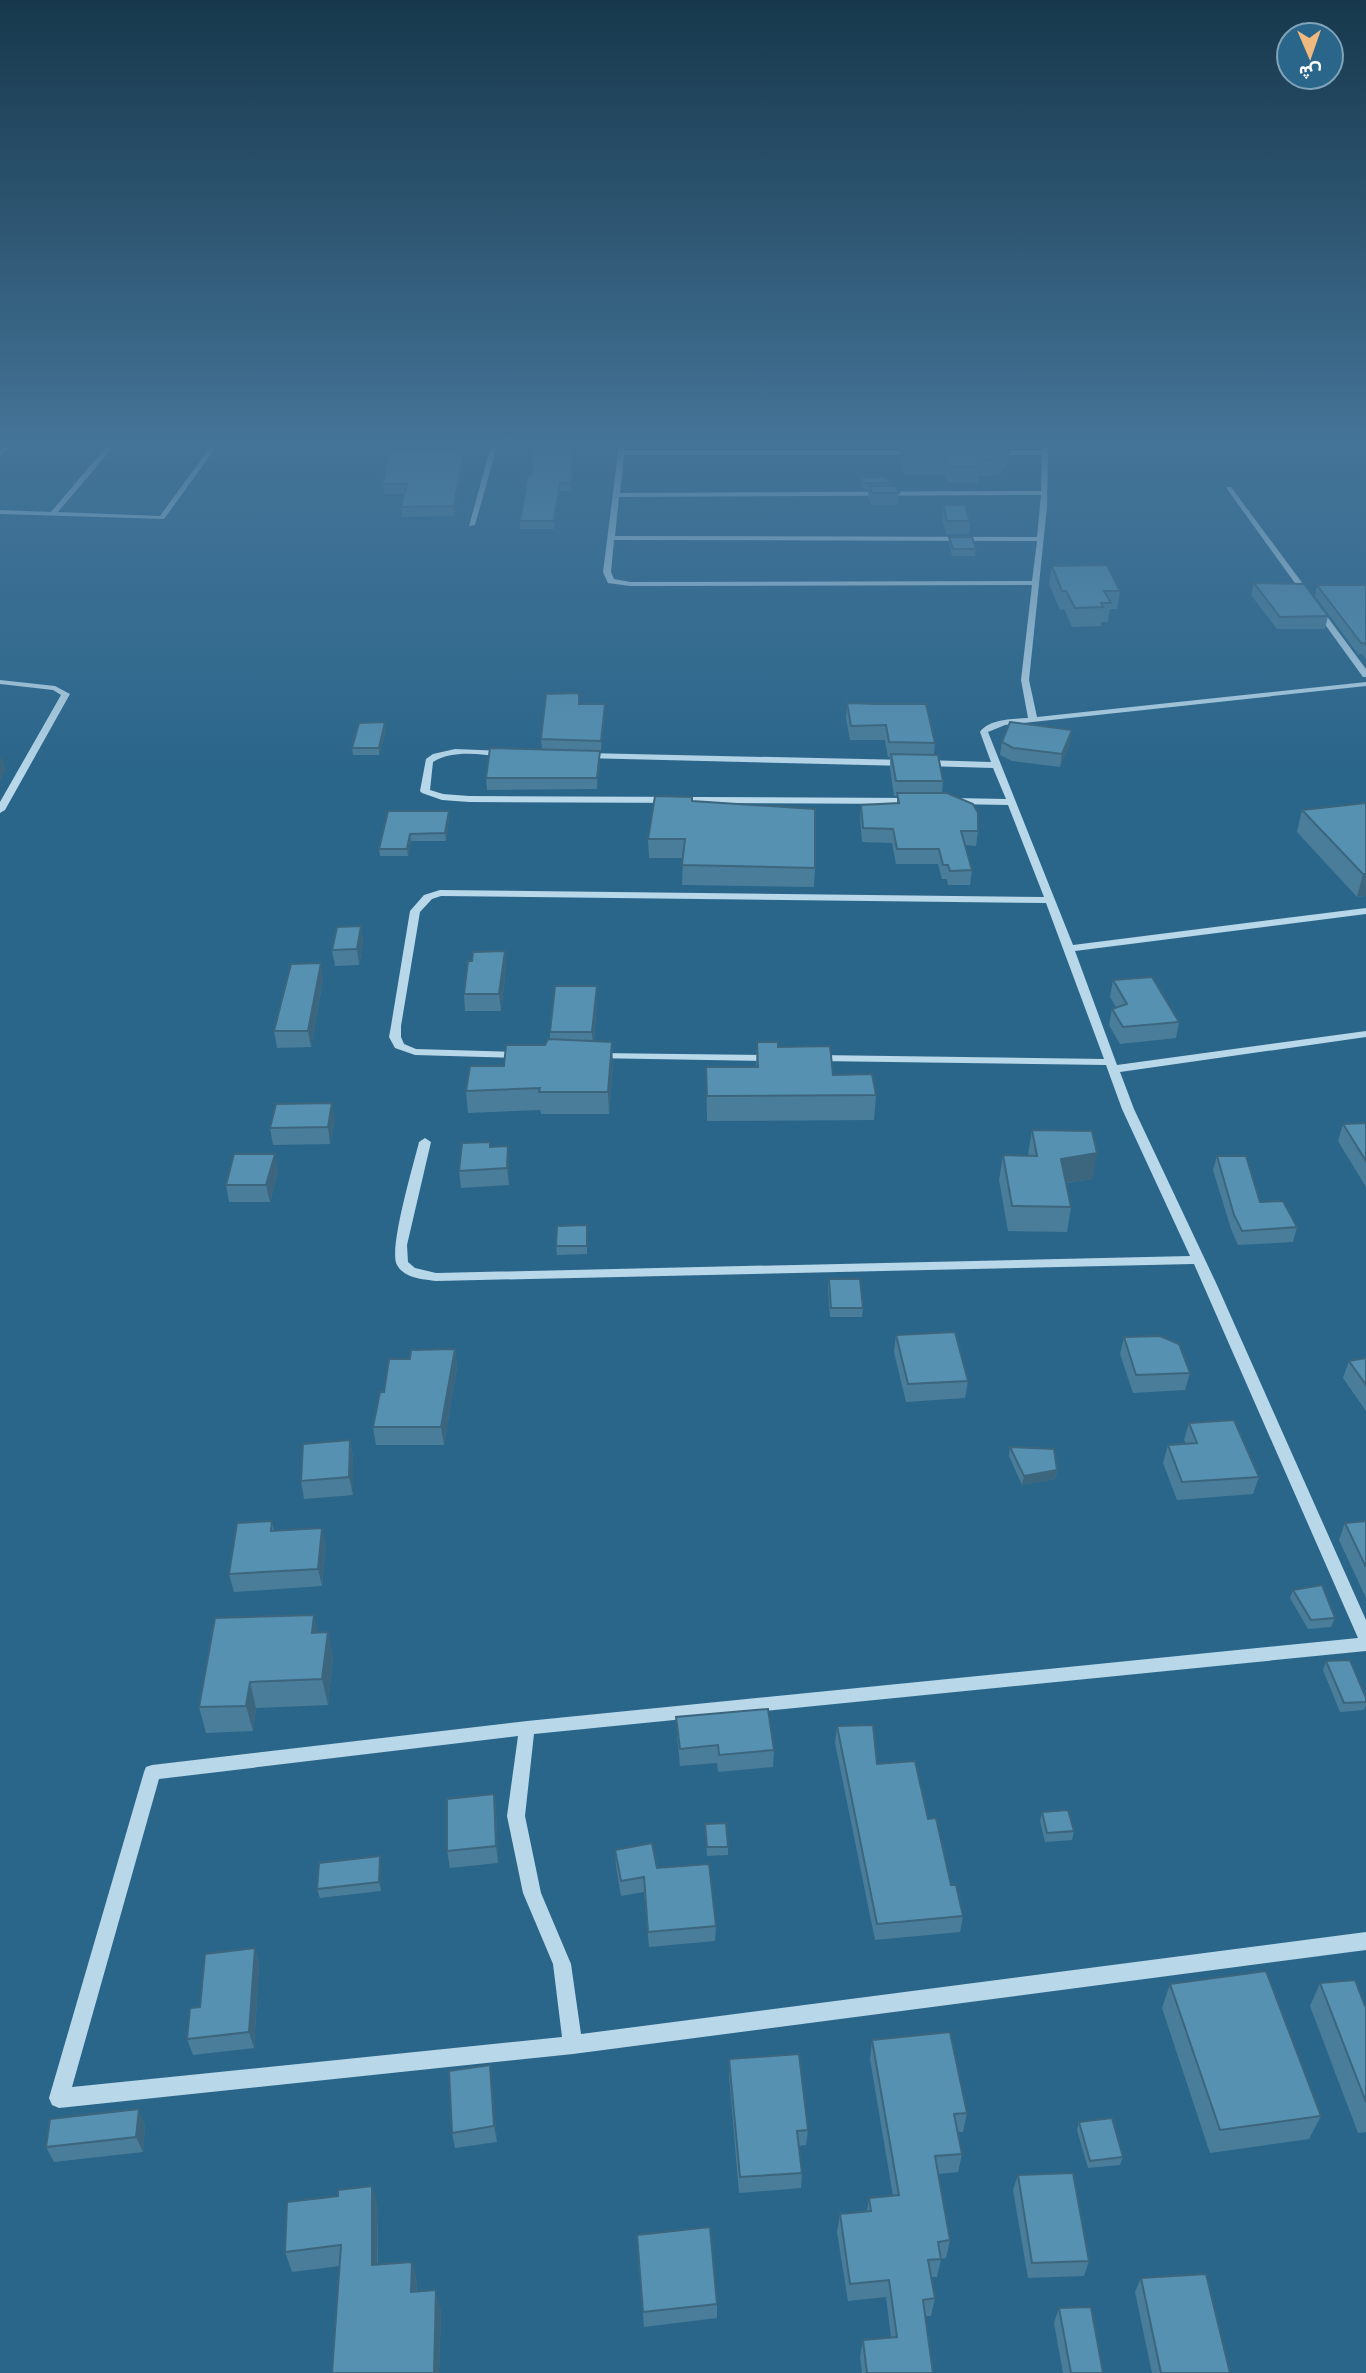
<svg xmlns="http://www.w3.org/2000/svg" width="1366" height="2373" font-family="Figtree,Vazirmatn,sans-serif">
<rect width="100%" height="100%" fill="#2a668a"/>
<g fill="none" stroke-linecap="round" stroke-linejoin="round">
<g fill="#b8d7e9" fill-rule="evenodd">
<path d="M4 446H11L0 457V451Z"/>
<path d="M107 446H114L58 512 160 516 211 446H217L164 519 0 514V510L51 512Z"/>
<path d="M491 446H497L475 525 469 526Z"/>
<path d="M619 446H625V451H916L919 453 916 455H624L620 493 1041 491 1042 455H994L991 453 994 451H1042V446H1048L1047 507 1029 680 1037 717 1366 682V686L1005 725 988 732 1073 945 1366 908V914L1075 951 1117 1065 1366 1031V1037L1120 1072 1134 1109 1217 1285 1366 1620V1651L534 1734 525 1816 541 1893 571 1964 581 2034 1366 1932V1950L573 2054 59 2108 52 2105 49 2098 144 1772 146 1767 152 1765 527 1721 1358 1638 1194 1264 436 1281C423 1279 405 1279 397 1265 388 1250 414 1163 419 1142L425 1138 431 1142 407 1245 408 1262 415 1268 436 1273 1190 1256 1122 1109 1106 1065 817 1061 811 1058 817 1055 1104 1059 1046 903 441 896 432 899 420 912 401 1026V1037L404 1044 416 1049 522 1052 528 1055 522 1058 415 1055 395 1048 389 1037 391 1026 410 911 424 895 440 890 1044 897 1008 805 953 804 948 801 953 798 1006 799 993 768 925 766 921 763 925 760 991 762 980 732C989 719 1013 719 1028 718L1021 680 1032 585 630 586 608 583 603 572ZM1041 495 1037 537 615 536 619 497ZM614 540 1037 541 1032 581 630 582 614 579 611 572ZM518 1736 507 1816 523 1893 553 1964 562 2037 72 2087 159 1779Z"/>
<path d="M1227 487H1231L1366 669V677H1363L1227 489Z"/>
<path d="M0 680 55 686 70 694 5 810 0 813V802L61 695 53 690 0 684Z"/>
<path d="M455 749 505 751 509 754 505 757C482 755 454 749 433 762L430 790 443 794 469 796 914 798 919 801 914 804 469 802 442 800 422 793 420 791 426 759 433 754Z"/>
<path d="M586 753 907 760 911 763 907 766 583 758V754Z"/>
<path d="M596 1053 771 1055 777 1058 771 1061 592 1058 590 1056Z"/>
</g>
</g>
<g fill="#4a7d99">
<path d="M572 446 571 491H560L554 529H520V521L532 475Z"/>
<path d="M895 446H1007L1009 453 1007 468H1002V473H993V476H979L978 483 947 482 945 475 904 474 899 458V448H896Z"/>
<path d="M464 460 455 516 402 517 401 507 404 494H384L383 484Z"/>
<path d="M861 478 889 483V486L899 493 898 505H871L868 498V489H863L861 484Z"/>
<path d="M943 505 970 521 969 534H946L942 518Z"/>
<path d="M949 537 976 549 975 556H952L949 543Z"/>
<path d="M1052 566 1120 591 1117 609H1110L1108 622H1101V626L1072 627 1064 609 1060 610 1049 584Z"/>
<path d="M1254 583 1328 616 1325 629H1277L1251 595Z"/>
<path d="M1317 585H1366V659L1362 654H1358L1315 596Z"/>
<path d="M847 703 935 743 934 755 943 781 942 793 978 831 976 846 965 845 972 870 970 885H948L947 879H942L938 864H896L892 843 862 842 860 819 861 805 897 804V796H894L890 768V757H888L885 740H850L846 718Z"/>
<path d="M580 704 605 714 601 751H600V762L597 789 487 790 486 778 542 749 541 739Z"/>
<path d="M386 730 379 755H353L352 748Z"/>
<path d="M1002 742 1070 743 1060 767 1012 761 1000 755Z"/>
<path d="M692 801 815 868 814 887 682 885 683 858H649L648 839Z"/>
<path d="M1366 803V896L1357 897 1297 832 1302 810Z"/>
<path d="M388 811 449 818 446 841H411L408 856H380L379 849Z"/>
<path d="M361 926 363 942 359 965 335 966 332 950Z"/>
<path d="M505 951 506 967 501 1011H465L464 994 472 961Z"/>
<path d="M323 979 311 1047 277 1048 274 1031Z"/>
<path d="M1113 980 1179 1022 1176 1038 1120 1044 1109 1025 1112 1009 1116 1007 1110 997Z"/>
<path d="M597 986V1002L594 1041 613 1064 609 1114H541L540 1110 468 1113 466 1091 504 1066 545 1045 550 1040V1032Z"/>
<path d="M757 1042 778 1047 876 1095 874 1120 707 1121 706 1067H756Z"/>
<path d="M335 1120 330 1144 273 1145 270 1128Z"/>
<path d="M1366 1123V1187L1338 1141 1343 1124Z"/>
<path d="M1032 1130 1093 1179 1066 1183 1071 1207 1067 1232 1008 1231 999 1180 1003 1155H1028Z"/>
<path d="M490 1142 491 1147 509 1163V1185L461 1188 459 1171Z"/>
<path d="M1217 1156 1260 1202 1297 1227 1293 1242 1238 1245 1231 1229 1213 1170Z"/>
<path d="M278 1171 270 1202H229L226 1185Z"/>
<path d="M587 1225V1254L557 1255 556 1246Z"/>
<path d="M829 1279 863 1308 862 1317H830L828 1288Z"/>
<path d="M896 1335 968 1381 965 1398 906 1402 894 1352Z"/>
<path d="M1124 1337 1190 1373 1185 1390 1133 1393 1120 1354Z"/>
<path d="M455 1349 457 1367 444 1445H376L373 1427 384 1392Z"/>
<path d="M1366 1358V1411L1343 1378 1349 1361Z"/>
<path d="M1189 1423 1259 1477 1253 1494 1177 1500 1163 1463 1168 1445 1186 1444 1184 1440Z"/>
<path d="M350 1440 353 1458V1495L304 1499 301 1481Z"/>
<path d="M1010 1447 1057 1470 1055 1479 1022 1485 1009 1456Z"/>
<path d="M272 1521 274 1531 326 1545 322 1586 234 1592 229 1574Z"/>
<path d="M1366 1521V1598L1339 1540 1345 1523Z"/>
<path d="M1293 1590 1335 1618 1331 1627 1308 1629 1290 1598Z"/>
<path d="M318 1632H328L333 1658 328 1705 256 1708 253 1731 206 1733 199 1707Z"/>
<path d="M1326 1661 1366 1698V1705L1364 1710 1340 1712 1323 1670Z"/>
<path d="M676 1717 774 1750 773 1767 718 1772 717 1763 680 1766 677 1734Z"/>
<path d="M837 1726 877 1764 928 1819 963 1916 960 1932 875 1940 835 1743Z"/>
<path d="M494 1794 496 1811 498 1863 450 1868 447 1851Z"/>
<path d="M1042 1812 1074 1831 1072 1840 1045 1842 1040 1821Z"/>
<path d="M705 1824 728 1847V1855L707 1856Z"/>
<path d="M615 1850 716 1926 715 1941 649 1947 644 1892 621 1896 616 1866Z"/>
<path d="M381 1865V1891L320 1898 317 1889Z"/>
<path d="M255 1948 259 1965 254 2048 193 2055 187 2039 200 2007Z"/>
<path d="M1320 1983 1366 2006V2132L1358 2133 1310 2006Z"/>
<path d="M1170 1984 1321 2116 1309 2139 1210 2153 1162 2008Z"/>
<path d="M872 2040 967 2113 963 2132H958L962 2154 958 2172 938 2174 950 2240 946 2258 941 2259 937 2277H931L935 2298 931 2316H925L933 2373H862L860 2357 863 2340 891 2337 886 2297 848 2301 837 2232 840 2214 867 2211 869 2198 893 2196 870 2059Z"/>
<path d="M729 2059 808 2130 806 2145 799 2146 802 2173 801 2188 739 2193 729 2076Z"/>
<path d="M490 2065 497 2142 455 2148 452 2133Z"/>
<path d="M1079 2122 1123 2157 1120 2165 1088 2168 1077 2130Z"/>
<path d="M145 2125 143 2152 54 2162 46 2147Z"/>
<path d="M1018 2175 1089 2261 1084 2276 1028 2278 1013 2190Z"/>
<path d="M378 2207V2264L412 2262 417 2282V2292L441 2310 439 2373H332L340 2266 292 2272 285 2252Z"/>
<path d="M637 2235 717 2304V2318L644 2327Z"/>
<path d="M1141 2278 1230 2373H1152L1135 2292Z"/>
<path d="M1059 2308 1103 2373H1063L1054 2323Z"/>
</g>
<g fill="#3c667d">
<path d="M464 450V460L455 516 454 506Z"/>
<path d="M560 483V491L554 529V521Z"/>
<path d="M605 704V714L601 751V741Z"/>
<path d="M385 722 386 730 379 755V748Z"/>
<path d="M1072 730 1070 743 1060 767 1062 754Z"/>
<path d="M600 751V762L597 789V778Z"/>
<path d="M2 756 6 770 0 781V761Z"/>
<path d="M449 811V818L446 841 445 833Z"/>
<path d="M410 834 411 841 408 856 407 849Z"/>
<path d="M1363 874H1366V896L1357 897Z"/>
<path d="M361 926 363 942 359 965 357 949Z"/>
<path d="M505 951 506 967 501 1011 499 994Z"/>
<path d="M321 963 323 979 311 1047 308 1031Z"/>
<path d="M597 986V1002L593 1049 592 1032Z"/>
<path d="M612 1042 613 1064 609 1114 608 1092Z"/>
<path d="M332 1103 335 1120 330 1144 328 1127Z"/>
<path d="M508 1146 509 1163V1185L507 1168Z"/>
<path d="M1097 1153 1093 1179 1057 1184 1061 1159Z"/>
<path d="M275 1154 278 1171 270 1202 266 1185Z"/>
<path d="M455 1349 457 1367 444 1445 441 1427Z"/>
<path d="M350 1440 353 1458V1495L349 1477Z"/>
<path d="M1057 1470 1055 1479 1022 1485 1024 1476Z"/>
<path d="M322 1528 326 1545 322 1586 318 1569Z"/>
<path d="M314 1615 320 1641 312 1633Z"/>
<path d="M328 1632 333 1658 328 1705 322 1679Z"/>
<path d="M250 1682 256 1708 253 1731 246 1706Z"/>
<path d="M494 1794 496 1811 498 1863 496 1846Z"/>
<path d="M380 1856 381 1865V1891L379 1882Z"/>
<path d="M255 1948 259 1965 254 2048 249 2032Z"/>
<path d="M490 2065 492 2081 497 2142 494 2126Z"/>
<path d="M139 2109 145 2125 143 2152 136 2137Z"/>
<path d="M372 2186 378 2207 377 2285 372 2265Z"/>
<path d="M412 2262 417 2282 416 2312 411 2292Z"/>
<path d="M436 2290 441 2310 439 2373H434Z"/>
</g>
<g fill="#5691b2" stroke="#3c667d" stroke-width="2">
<path d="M533 446H572L571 483H560L554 521H520L528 475H532Z"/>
<path d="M901 446H1007L1009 453H1002L1004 457H993L995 460H978L980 467H949L946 459H905Z"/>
<path d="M464 450 454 506 401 507 407 484H383L390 451Z"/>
<path d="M886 477 889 483H863L861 478Z"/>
<path d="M869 486H895L899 493H872Z"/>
<path d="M943 505H965L970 521H947Z"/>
<path d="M949 537H972L976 549H953Z"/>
<path d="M1107 565 1120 591H1104L1111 603H1101L1103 607 1075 608 1066 591H1062L1052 566Z"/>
<path d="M1254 583 1304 584 1328 616 1280 617Z"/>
<path d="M1317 585H1366V645L1364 643H1361Z"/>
<path d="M579 693V704H605L601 741 541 739 546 694Z"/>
<path d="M847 703 877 704H926L935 743 889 742 886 725 851 726Z"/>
<path d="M385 722 379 748H352L359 723Z"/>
<path d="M1010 722 1072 730 1062 754 1013 748 1002 742Z"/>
<path d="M490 748 600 751 597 778H486Z"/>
<path d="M891 754 938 755 943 781H896Z"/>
<path d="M897 793H947L973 804 978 813V831H961L972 870 950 871 948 865H943L939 849H897L893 829 863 828 861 805 899 803Z"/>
<path d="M655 796 692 797V801L815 809V868L682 865 685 839H648Z"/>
<path d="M1366 803V874H1363L1302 810Z"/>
<path d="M388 811H449L445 833 410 834 407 849H379Z"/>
<path d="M361 926 357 949 332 950 337 927Z"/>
<path d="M505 951 499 994H464L468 961H472L473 952Z"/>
<path d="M321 963 308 1031H274L291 964Z"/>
<path d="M1152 977 1179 1022 1123 1027 1112 1009 1127 1004 1113 980Z"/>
<path d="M555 986H597L592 1032H550Z"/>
<path d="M548 1039 612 1042 608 1092H539L540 1088 466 1091 470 1066H504L506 1045H545Z"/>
<path d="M757 1042H778V1047L830 1046 833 1075 872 1074 876 1095 707 1096 706 1067H758Z"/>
<path d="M332 1103 328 1127 270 1128 276 1104Z"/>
<path d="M1366 1123V1161L1343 1124Z"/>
<path d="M1032 1130 1092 1131 1097 1153 1061 1159 1071 1207 1012 1206 1003 1155 1037 1156Z"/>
<path d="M490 1142V1147L508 1146 507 1168 459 1171 462 1143Z"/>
<path d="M234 1154H275L266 1185H226Z"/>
<path d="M1217 1156H1246L1260 1202 1283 1201 1297 1227 1242 1231 1234 1215Z"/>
<path d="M587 1225V1246H556L557 1226Z"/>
<path d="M829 1279H860L863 1308H831Z"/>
<path d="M955 1332 968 1381 908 1384 896 1335Z"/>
<path d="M1160 1336 1179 1344 1190 1373 1136 1375 1124 1337Z"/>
<path d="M455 1349 441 1427H373L380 1392H384L389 1359H410L411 1350Z"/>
<path d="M1366 1358V1385L1349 1361Z"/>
<path d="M1234 1420 1259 1477 1182 1482 1168 1445 1197 1443 1189 1423Z"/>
<path d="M350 1440 349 1477 301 1481 303 1444Z"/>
<path d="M1010 1447 1054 1449 1057 1470 1024 1476Z"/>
<path d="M272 1521 271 1531 322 1528 318 1569 229 1574 237 1523Z"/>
<path d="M1366 1521V1567L1345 1523Z"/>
<path d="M1322 1585 1335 1618 1311 1620 1293 1590Z"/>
<path d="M314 1615 312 1633 328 1632 322 1679 250 1682 246 1706 199 1707 215 1618Z"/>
<path d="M1350 1660 1366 1698V1702L1344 1703 1326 1661Z"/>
<path d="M768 1709 774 1750 719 1755 718 1745 680 1749 676 1717Z"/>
<path d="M873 1725 877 1764 915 1761 928 1819 936 1818 951 1885H956L963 1916 877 1924 837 1726Z"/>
<path d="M494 1794 496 1846 447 1851V1799Z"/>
<path d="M1068 1810 1074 1831 1047 1833 1042 1812Z"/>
<path d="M726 1823 728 1847H707L705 1824Z"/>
<path d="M652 1843 657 1868 709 1864 716 1926 648 1932 644 1877 621 1881 615 1850Z"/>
<path d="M380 1856 379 1882 317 1889 319 1863Z"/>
<path d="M255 1948 249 2032 187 2039 190 2008 200 2007 205 1954Z"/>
<path d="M1266 1971 1321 2116 1220 2130 1170 1984Z"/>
<path d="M1355 1980 1365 2006H1366V2102L1320 1983Z"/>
<path d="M950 2032 967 2113 954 2114 962 2154 935 2156 950 2240 938 2242 941 2259 928 2260 935 2298 923 2300 933 2373H867L863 2340 897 2337 889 2280 850 2284 840 2214 871 2211 869 2198 899 2195 872 2040Z"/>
<path d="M799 2054 808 2130 797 2131 802 2173 740 2177 729 2059Z"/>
<path d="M490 2065 494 2126 452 2133 449 2071Z"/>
<path d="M139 2109 136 2137 46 2147 50 2119Z"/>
<path d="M1112 2118 1123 2157 1090 2161 1079 2122Z"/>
<path d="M1073 2173 1089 2261 1032 2263 1018 2175Z"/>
<path d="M372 2186V2265L412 2262 411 2292 436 2290 434 2373H332L341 2245 285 2252 287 2202 338 2196V2190Z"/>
<path d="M710 2227 717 2304 643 2312 637 2235Z"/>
<path d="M1206 2274 1230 2373H1161L1141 2278Z"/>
<path d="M1091 2307 1103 2373H1071L1059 2308Z"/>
</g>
<linearGradient id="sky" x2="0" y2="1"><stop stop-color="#17384c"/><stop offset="0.57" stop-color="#447498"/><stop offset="1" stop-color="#447498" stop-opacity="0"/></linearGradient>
<rect width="1366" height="778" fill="url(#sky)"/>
<g transform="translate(1310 56) rotate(178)"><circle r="33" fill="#2a668a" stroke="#7fa3b9" stroke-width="2"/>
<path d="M0-5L12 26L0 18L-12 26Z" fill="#efb97f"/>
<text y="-10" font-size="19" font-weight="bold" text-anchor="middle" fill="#ffffff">ش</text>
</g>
</svg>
